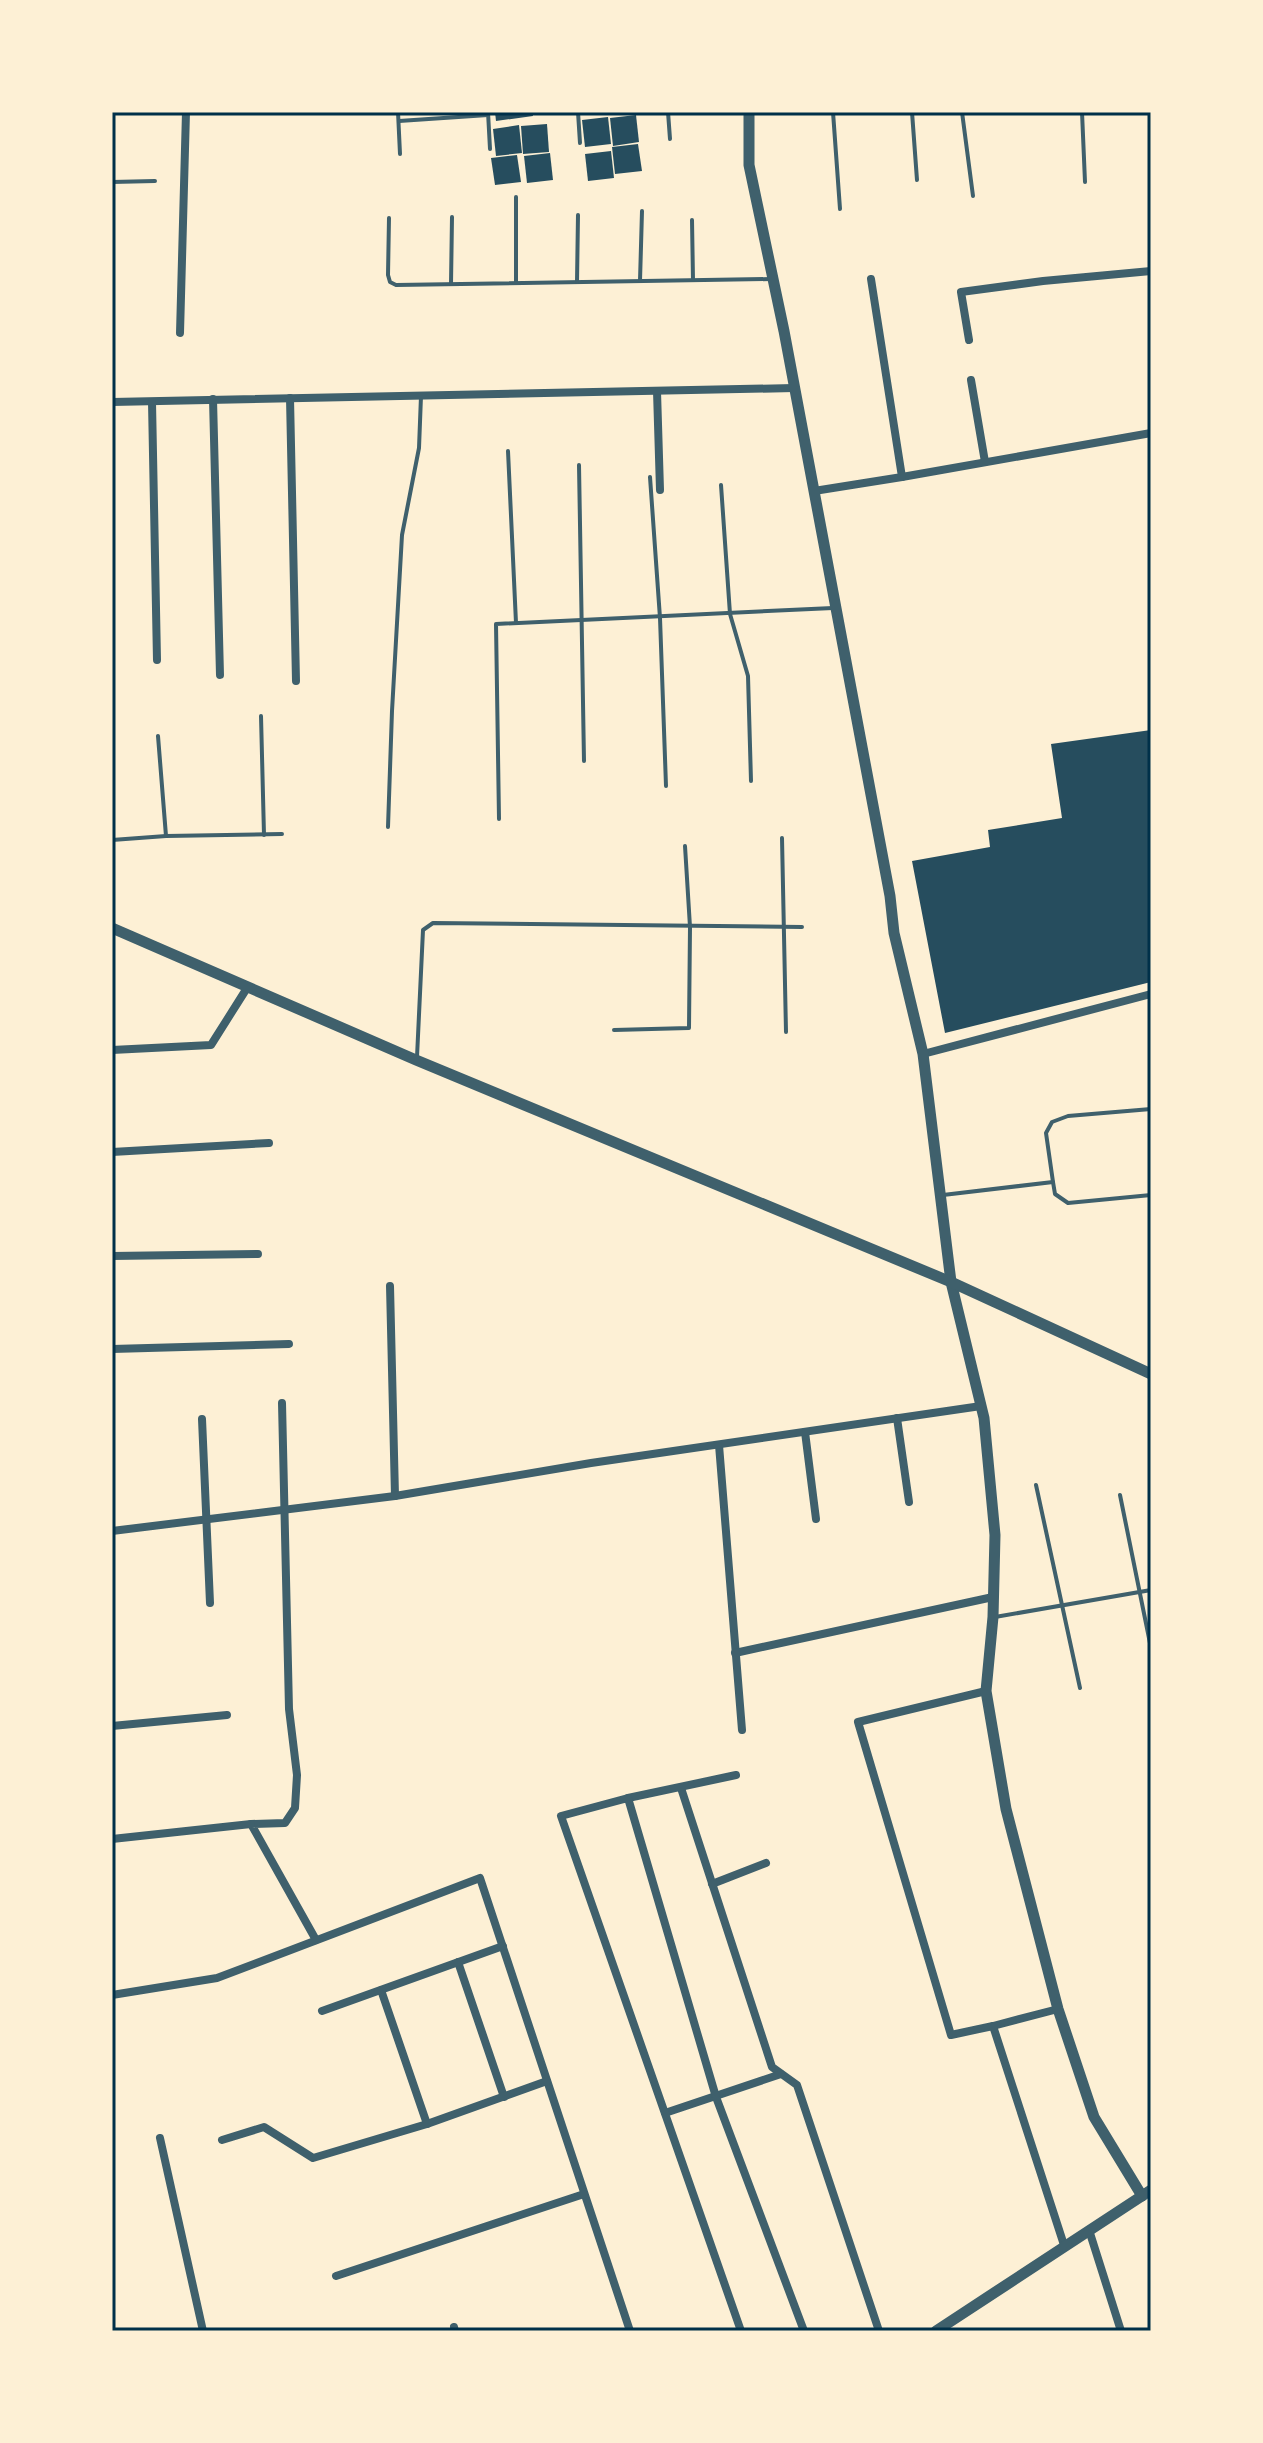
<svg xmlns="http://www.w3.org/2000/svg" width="1263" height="2443" font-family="'DM Sans',sans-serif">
<rect width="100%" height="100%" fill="#fdf0d5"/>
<g fill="#264d5e">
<path d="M495 112H532L533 116 496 121Z"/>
<path d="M636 115 639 142 613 146 610 118Z"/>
<path d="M608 117 611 144 585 147 582 120Z"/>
<path d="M547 124 549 152 523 154 521 126Z"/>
<path d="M519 125 522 153 496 156 493 129Z"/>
<path d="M638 144 642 171 615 174 612 147Z"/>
<path d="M611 151 614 178 588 181 585 154Z"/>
<path d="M550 153 553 180 527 183 524 156Z"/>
<path d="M517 155 521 182 495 185 491 158Z"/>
<path d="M1151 730V982L945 1033 912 861 990 847 988 830 1062 818 1051 744Z"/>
</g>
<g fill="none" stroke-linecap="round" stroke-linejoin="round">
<g stroke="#3f606c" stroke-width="4">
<path d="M398 112 400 154"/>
<path d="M488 112 490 149"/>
<path d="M578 112 580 143"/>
<path d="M668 112 670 139"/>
<path d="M833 112 840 209"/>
<path d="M912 112 917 180"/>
<path d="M962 112 973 196"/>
<path d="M1082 112 1085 182"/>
<path d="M399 121 488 115"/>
<path d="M112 182 155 181"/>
<path d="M516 197V283"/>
<path d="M389 218 388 275 390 282 396 285 771 279"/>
<path d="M692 220 693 280"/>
<path d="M640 281 642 211"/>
<path d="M577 282 578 215"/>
<path d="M451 284 452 217"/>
<path d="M508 451 516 623"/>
<path d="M579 465 584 761"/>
<path d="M650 477 660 618 666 786"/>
<path d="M721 485 730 614 748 676 751 781"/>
<path d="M261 716 264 835"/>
<path d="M158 736 166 836"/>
<path d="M499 819 496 624 833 608"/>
<path d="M388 827 392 711 402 535 419 448 421 396"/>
<path d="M782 838 786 1032"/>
<path d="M112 840 166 836 282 834"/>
<path d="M614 1030 689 1028 690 927 685 846"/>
<path d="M417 1057 423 930 433 923 802 927"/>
<path d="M1053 1182 1055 1194 1068 1203 1151 1195"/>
<path d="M943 1195 1053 1182 1046 1133 1052 1122 1068 1116 1151 1109"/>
<path d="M1036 1485 1080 1688"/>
<path d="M1120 1495 1151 1648"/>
<path d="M995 1617 1151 1590"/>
</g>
<g stroke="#3f606c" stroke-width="8">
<path d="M180 333 186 112"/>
<path d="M969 340 961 292 1043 281 1151 271"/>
<path d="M971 380 985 462"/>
<path d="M657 391 660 490"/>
<path d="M290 398 296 681"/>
<path d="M213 399 220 675"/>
<path d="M112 402 794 388"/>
<path d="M152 402 157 660"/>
<path d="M902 477 1151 433"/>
<path d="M814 491 902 477 871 279"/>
<path d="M112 1050 211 1045 247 988"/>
<path d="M923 1054 1151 994"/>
<path d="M112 1152 269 1143"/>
<path d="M112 1256 258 1254"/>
<path d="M390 1286 395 1496"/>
<path d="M112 1349 289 1344"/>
<path d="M282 1403 289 1709 297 1775 295 1808 285 1823 251 1824 316 1940"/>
<path d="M897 1418 909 1502"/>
<path d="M202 1419 210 1603"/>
<path d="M805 1432 816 1519"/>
<path d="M719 1445 742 1730"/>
<path d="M112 1531 395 1496 591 1463 981 1406"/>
<path d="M735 1653 993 1597"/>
<path d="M986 1691 858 1722 951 2035 993 2026"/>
<path d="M112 1726 227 1715"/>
<path d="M681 1788 772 2067 797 2085 879 2331"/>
<path d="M628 1798 736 1775"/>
<path d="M112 1839 251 1824"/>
<path d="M712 1884 766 1863"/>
<path d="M458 1962 504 2097"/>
<path d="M381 1990 427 2124"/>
<path d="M112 1995 217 1978 480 1878 630 2331"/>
<path d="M1058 2009 993 2026 1064 2245"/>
<path d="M322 2011 503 1946"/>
<path d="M665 2113 781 2074"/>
<path d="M160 2138 203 2331"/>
<path d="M222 2140 264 2127 313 2158 427 2124 547 2081"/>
<path d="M1089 2230 1121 2331"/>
<path d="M336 2276 584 2194"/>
<path d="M454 2327 455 2331"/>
<path d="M741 2331 561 1816 628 1798 716 2097 804 2331"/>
</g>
<g stroke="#3f606c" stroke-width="11">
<path d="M749 112V165L784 331 890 896 894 933 923 1054 951 1282 984 1418 995 1535 993 1617 986 1691 1006 1809 1058 2009 1094 2117 1142 2196"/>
<path d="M112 928 416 1060 951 1282 1151 1374"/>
<path d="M936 2331 1151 2190"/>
</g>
</g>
<rect width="1263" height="2443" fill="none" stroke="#fdf0d5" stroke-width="228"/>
<rect x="114" y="114" width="1035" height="2215" fill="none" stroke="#003049" stroke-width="3"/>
</svg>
